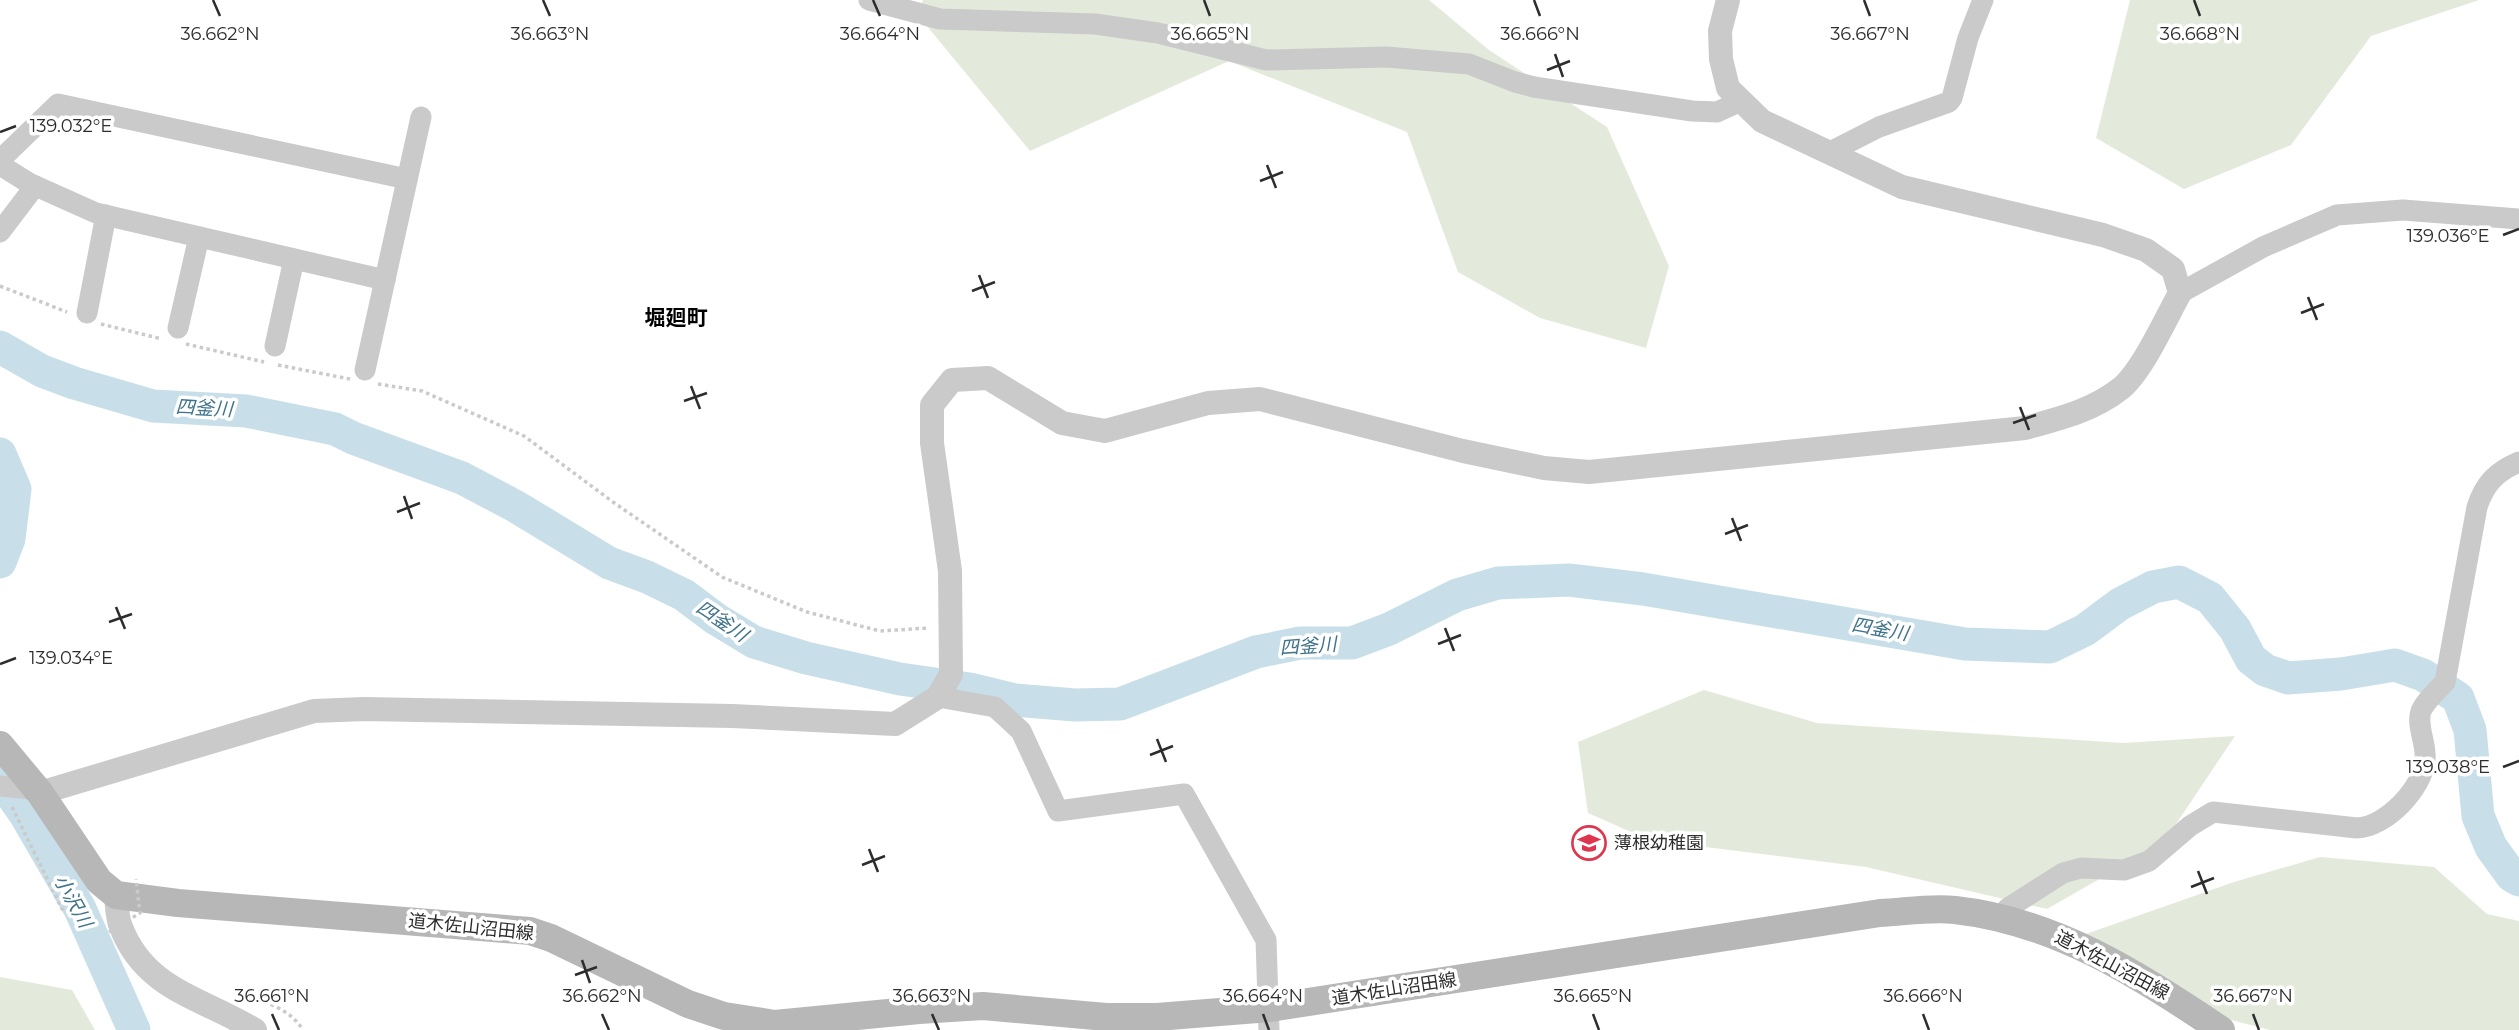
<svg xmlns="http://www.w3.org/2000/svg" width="2519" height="1030" font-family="Montserrat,'Noto Sans JP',sans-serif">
<rect width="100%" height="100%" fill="#fff"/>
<g fill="#e4eadb">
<path d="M923 0H1429L1489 50 1607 127 1669 266 1646 348 1540 318 1458 272 1407 132 1229 61 1030 151 917 14Z"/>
<path d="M2130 0H2479L2371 36 2291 145 2184 189 2096 138Z"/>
<path d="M1704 690 1817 723 2123 743 2235 736 2164 842 2047 909 1866 867 1649 840 1588 813 1578 742Z"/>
<path d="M2320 857 2434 867 2487 914 2519 921V1030H2270L2200 1012 2066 941 2234 882Z"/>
<path d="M0 977 72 990 95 1030H0Z"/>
</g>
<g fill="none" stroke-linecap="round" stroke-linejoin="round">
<g stroke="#c8dfe9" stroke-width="33">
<path d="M0 347 42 371 74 383 153 406 246 411 335 429 353 438 462 478 515 506 609 563 647 577 684 595 716 619 754 642 806 658 900 679 970 689 1015 700 1075 705 1120 704 1256 652 1300 643H1352L1389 629 1457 595 1498 583 1569 580 1643 589 1965 644 2050 647 2085 630 2120 604 2153 587 2179 582 2210 598 2235 629 2251 659 2265 670 2288 678 2341 674 2395 665 2423 675 2458 698 2470 730 2478 816 2491 847 2512 876 2519 880"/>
<path d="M0 454 15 489 9 539 0 562"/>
<path d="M0 778 25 814 80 909 134 1030"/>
</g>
<g stroke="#cacaca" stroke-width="3.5" stroke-dasharray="3.5 3.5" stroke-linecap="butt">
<path d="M0 286 67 312"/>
<path d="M101 324 162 339"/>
<path d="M186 344 264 362"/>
<path d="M278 365 350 379"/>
<path d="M378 384 422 391 524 436 613 502 722 577 807 612 880 631 929 628"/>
<path d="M12 807 62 909 85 896"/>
<path d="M237 995C261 1000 289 1007 303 1030"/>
</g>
<g stroke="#cacaca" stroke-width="21">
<path d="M869 0 940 19 1095 24 1158 33 1266 60 1386 57 1469 64 1515 82 1534 87 1692 111 1717 112 1741 101"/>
<path d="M1828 153 1879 127 1949 102 1952 98 1968 38 1983 0"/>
<path d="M0 160 58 104 407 179"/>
<path d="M0 165 29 183 96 213 385 280"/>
<path d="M0 232 35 186"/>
<path d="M2180 293 2263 247 2337 215 2403 210 2519 219"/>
<path d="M87 313 106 215"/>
<path d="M178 328 199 237"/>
<path d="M275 346 294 259"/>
<path d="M365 370 421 117"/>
<path d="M938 697 995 707 1021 731 1058 811 1184 794 1266 940 1269 1030"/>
<path d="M0 786 30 789 40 793"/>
<path d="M2000 918 2008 908 2063 873 2081 868 2124 870 2149 861 2190 826 2213 812 2357 828C2386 827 2423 788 2425 760 2427 744 2416 726 2421 711 2426 700 2437 691 2445 682L2477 507C2485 483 2496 472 2519 462"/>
</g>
<g stroke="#cacaca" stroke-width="24">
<path d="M40 793 314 711 364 709 732 716 895 724 938 697 951 674 950 571 932 443V405L952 380 988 378 1062 423 1105 431 1208 403 1260 399 1463 451 1544 468 1589 472 2025 428C2058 419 2092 411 2120 389 2142 372 2166 318 2180 293L2173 269 2146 250 2103 235 1902 187 1762 121 1728 88 1721 59 1720 31 1728 0"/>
<path d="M116 895C117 906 117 918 121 927 145 990 203 998 255 1030"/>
</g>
<path stroke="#b7b7b7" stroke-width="28" d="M0 745 40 793 99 881 116 895 178 903 530 931 551 938 688 1004 724 1016 775 1024 919 1010 983 1006 1106 1017H1157L1270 1008 1880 913C1904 912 1931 907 1955 910 2055 921 2140 975 2221 1030"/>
<path stroke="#cacaca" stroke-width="3.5" stroke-dasharray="3.5 3.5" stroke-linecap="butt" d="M109 932 140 913 136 879"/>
</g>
<path fill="none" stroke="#2d2d2d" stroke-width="2.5" d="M213 0 220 16M543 0 550 16M873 0 880 16M1204 0 1210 16M1534 0 1540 16M1864 0 1870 16M2194 0 2200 16M1555 54 1563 77M1547 70 1570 61M0 132 16 126M1267 165 1276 188M1260 181 1283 172M2503 235 2519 229M979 275 988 298M972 291 995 282M2308 297 2317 320M2301 313 2324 304M691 386 700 409M684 401 707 393M2020 407 2029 430M2013 423 2036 415M404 496 412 519M397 512 420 503M1732 518 1741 541M1725 534 1748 525M116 607 125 629M109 622 132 614M1445 628 1454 651M1438 644 1461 635M0 664 16 658M1157 739 1166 762M1150 755 1173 746M2503 767 2519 761M869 849 878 872M862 865 885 856M2198 871 2207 894M2191 887 2214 878M582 960 590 983M575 975 597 967M272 1014 279 1030M602 1014 609 1030M932 1014 939 1030M1263 1014 1269 1030M1593 1014 1599 1030M1923 1014 1929 1030M2253 1014 2259 1030"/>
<defs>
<g id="school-ring" transform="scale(1.75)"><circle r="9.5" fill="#fff" stroke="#dd364e" stroke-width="1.5"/><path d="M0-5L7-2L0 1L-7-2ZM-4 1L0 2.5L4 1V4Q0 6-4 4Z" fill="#dd364e"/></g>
</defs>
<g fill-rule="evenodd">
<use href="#school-ring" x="1589" y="843"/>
</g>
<g text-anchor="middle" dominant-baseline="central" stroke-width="7" stroke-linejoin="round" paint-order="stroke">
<g font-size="18" fill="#2d2d2d" stroke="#fff" text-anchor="start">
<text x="1614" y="843">薄根幼稚園</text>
</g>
<g font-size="18" fill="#2d2d2d" stroke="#fff">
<text transform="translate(471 927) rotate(6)">道木佐山沼田線</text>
<text transform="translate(2112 965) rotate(28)">道木佐山沼田線</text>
<text transform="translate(1394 989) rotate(-9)">道木佐山沼田線</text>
</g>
<g font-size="19" font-style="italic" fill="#3f738b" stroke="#fff">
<text transform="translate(204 408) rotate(3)">四釜川</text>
<text transform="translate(722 621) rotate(34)">四釜川</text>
<text transform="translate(1880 629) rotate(10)">四釜川</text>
<text transform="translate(1308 646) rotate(-4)">四釜川</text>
<text transform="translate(73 901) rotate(61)">小沢川</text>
</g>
<g font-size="21" font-weight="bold" fill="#000" stroke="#fff">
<text x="676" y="317">堀廻町</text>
</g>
</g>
<g font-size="18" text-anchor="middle" fill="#2d2d2d" stroke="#fff" stroke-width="7" stroke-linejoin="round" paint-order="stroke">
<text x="220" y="40">36.662°N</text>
<text x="550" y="40">36.663°N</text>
<text x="1210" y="40">36.665°N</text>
<text x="1540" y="40">36.666°N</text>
<text x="1870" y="40">36.667°N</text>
<text x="2200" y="40">36.668°N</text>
<text x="880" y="40">36.664°N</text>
<text x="71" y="132">139.032°E</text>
<text x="2448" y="242">139.036°E</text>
<text x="71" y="664">139.034°E</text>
<text x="2448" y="773">139.038°E</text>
<text x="272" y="1002">36.661°N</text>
<text x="602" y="1002">36.662°N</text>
<text x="932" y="1002">36.663°N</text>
<text x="1263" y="1002">36.664°N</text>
<text x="1593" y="1002">36.665°N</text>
<text x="1923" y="1002">36.666°N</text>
<text x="2253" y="1002">36.667°N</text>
</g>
</svg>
